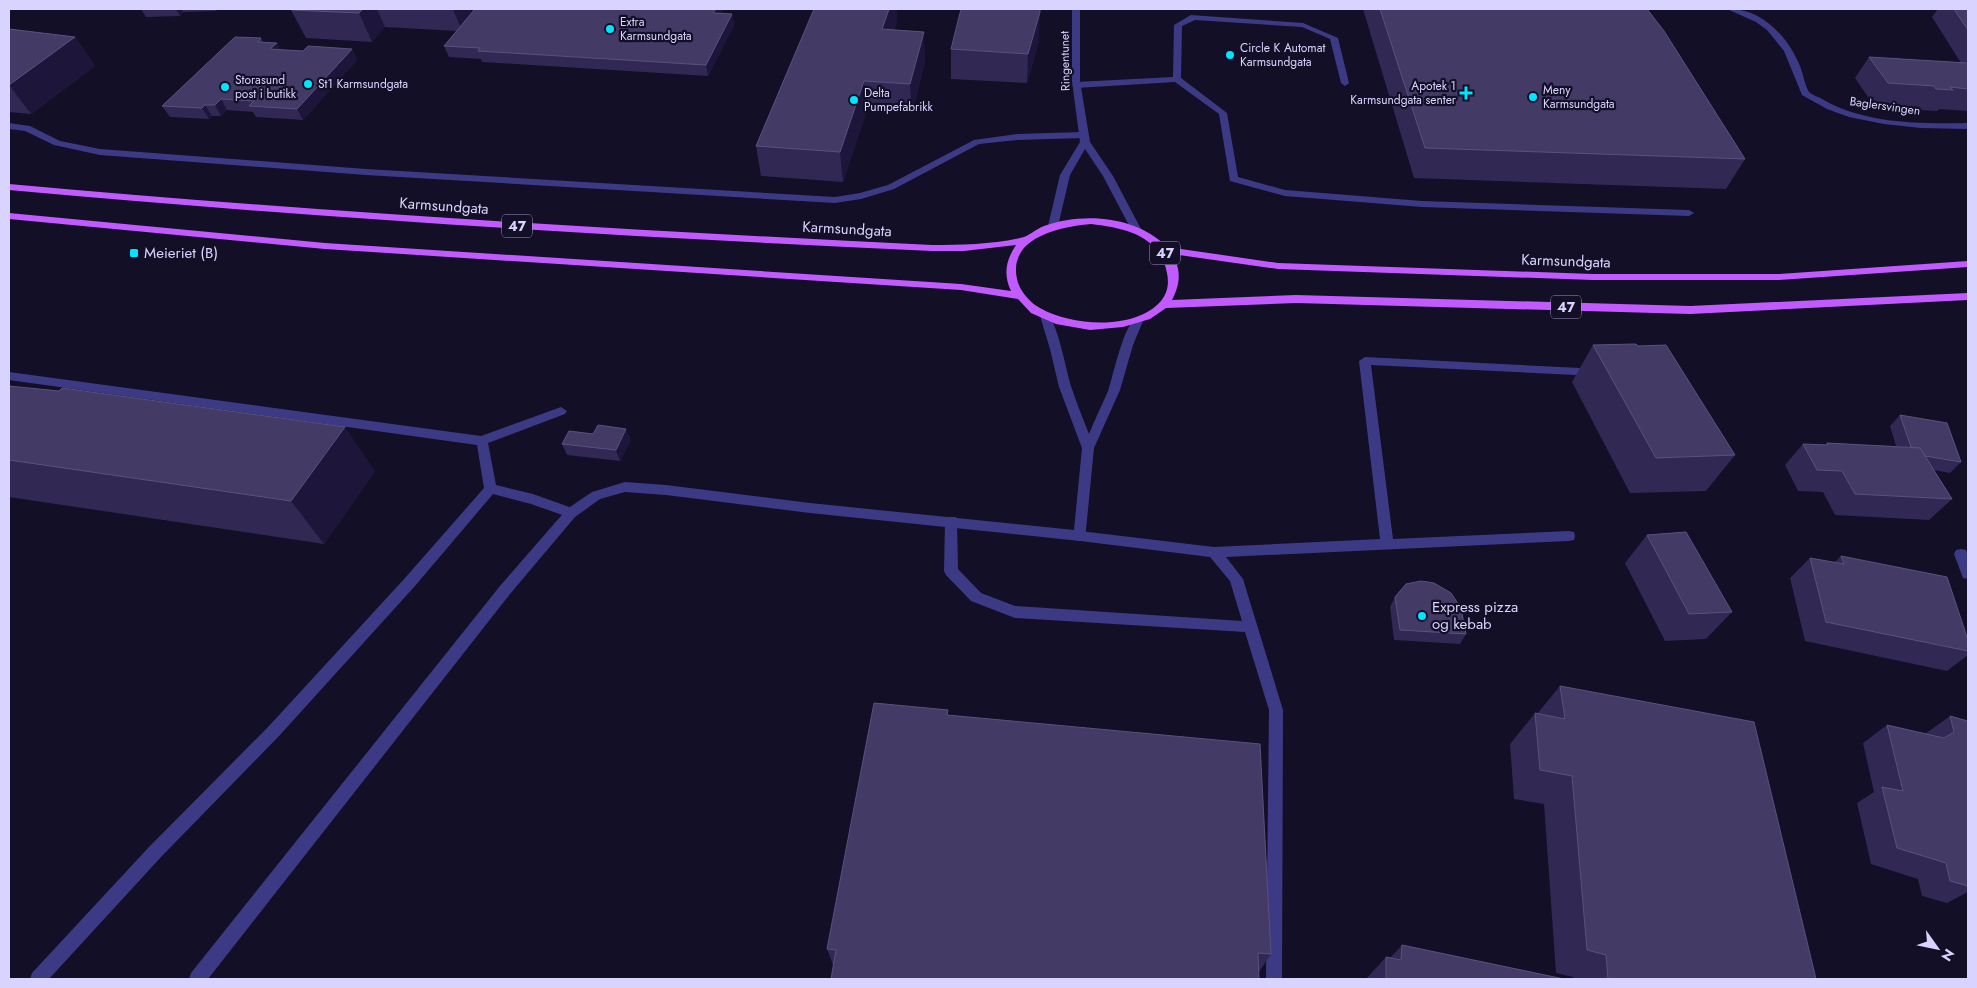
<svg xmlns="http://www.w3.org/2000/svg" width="1977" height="988" font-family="Jost,sans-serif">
<rect width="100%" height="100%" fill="#130f26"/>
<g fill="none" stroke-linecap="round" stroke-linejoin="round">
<g fill="#3d3a85" fill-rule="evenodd">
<path d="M1191 15 1303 23 1338 38 1349 83 1345 86 1341 83 1330 39 1302 27 1195 20 1182 26 1181 78 1227 113 1238 177 1285 190 1422 201 1689 210 1694 213 1689 216 1422 207 1285 196 1230 181 1219 114 1175 82 1076 88 1072 85 1076 82 1173 77 1174 25Z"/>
<path d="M9 123 30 126 60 141 100 149 366 169 835 197 860 193 888 185 974 140 1017 134 1083 132 1088 135 1083 138 1017 140 979 144 894 189 861 199 835 203 366 175 100 155 54 145 25 131 9 129Z"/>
<path d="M1365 357 1580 368 1582 371 1576 375 1371 365 1393 539 1569 531 1574 532 1575 536 1574 540 1569 541 1226 557 1243 579 1283 710 1282 979H1266L1269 710 1245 632 1015 618 971 601 946 575 944 571 945 521 946 517H956L957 521 958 569 981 593 1015 606 1242 621 1230 581 1210 557 1080 541 1075 540 1074 536 1075 532 1080 531 1214 547 1380 539 1359 361Z"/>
<path d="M9 372 481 436 561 407 567 411 565 414 488 443 496 485 533 494 575 509 577 513 575 517 571 518 531 504 493 494 415 586 279 736 161 857 49 979H30L32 973 149 847 269 726 405 578 484 488 477 445 9 380Z"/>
</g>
<g fill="#3d3a85" fill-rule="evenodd">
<path d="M1072 9H1080V81L1090 142 1113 176 1142 231 1141 233 1137 234 1132 231 1103 176 1085 149 1070 175 1058 226 1053 229 1048 226 1060 175 1080 142 1072 81Z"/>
<path d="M1727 9C1761 7 1788 37 1800 66 1803 73 1805 86 1809 92 1812 95 1819 97 1822 99 1864 124 1921 124 1968 123V129L1921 128 1884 124 1849 117 1827 109 1802 95 1784 51 1767 30 1756 22Z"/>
<path d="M1045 312C1057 316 1067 376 1072 389 1077 404 1083 419 1089 434 1095 419 1102 405 1108 391 1113 377 1124 321 1138 317L1143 321 1133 345 1120 390 1094 448 1085 540 1080 541 810 513 666 495 625 492 600 499 575 517 510 594 208 979H189L191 973 500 586 567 509 592 492 625 482 666 485 810 503 1074 530 1082 448 1059 387 1050 349 1040 316Z"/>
<path d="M1961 549 1966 550 1968 556V579L1963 578 1954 554 1956 550Z"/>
</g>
<path fill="#c25bff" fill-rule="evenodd" d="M9 184C316 212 624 230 932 245 961 245 992 244 1020 238 1028 237 1036 229 1044 226 1084 212 1136 216 1167 247L1278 263 1593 274H1779L1968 261V267L1779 280H1593L1278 269 1172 254C1182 271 1180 284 1172 300L1296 295 1690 306 1968 293V300L1690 314 1296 303 1166 308 1150 319 1123 327 1090 330 1056 324 1031 313 1018 299 961 290 325 249 9 219V213L325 243 961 284 1011 291C1003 274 1006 260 1016 245L964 251H932C624 237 316 218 9 190ZM1091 224C1124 228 1160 235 1167 273 1169 283 1168 292 1161 301 1135 331 1071 326 1040 308 1030 303 1019 290 1017 279 1008 237 1060 227 1091 224Z"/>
</g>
<g fill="#312854">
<path d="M141 9H218L216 11 183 12 180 16 146 17Z"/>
<path d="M292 9H469L471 13 475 9H723L721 13 732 14 734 25 708 76 482 62 481 59 449 57 444 46 457 31 385 27 372 42 306 38 291 10Z"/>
<path d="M814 9H896L897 21 894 30 925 61 912 113 867 110 843 182 761 176 756 146Z"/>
<path d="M1363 9H1647L1745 159 1726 189 1414 178Z"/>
<path d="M1938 9H1968V111L1939 109 1937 111 1920 110 1919 107 1873 104 1855 78 1869 57 1961 63 1932 17Z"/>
<path d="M9 29 75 37 95 66 31 114 9 112Z"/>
<path d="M261 38 263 42 277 43 280 50 303 51 352 49 357 60 303 120 256 117 253 112 227 110 221 116H212L209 119 170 117 162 106Z"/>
<path d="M1039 41 1027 83 951 79V49Z"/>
<path d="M1593 345 1638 346 1735 455 1706 491 1630 493 1572 382Z"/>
<path d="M9 386 375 471 324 544 9 497Z"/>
<path d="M1900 415 1961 462 1950 473 1934 470 1952 499 1929 520 1835 515 1823 492 1798 491 1785 465 1803 444 1825 445 1827 443 1896 446 1890 426Z"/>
<path d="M631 440 620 461 567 455 562 444Z"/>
<path d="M1647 535 1732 612 1706 639 1665 641 1625 563Z"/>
<path d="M1841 556 1968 640V655L1947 671 1805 641 1790 578 1810 558 1834 563Z"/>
<path d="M1395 597 1466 634 1460 644 1394 640 1390 607Z"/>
<path d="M1560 686 1816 979H1574L1573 977 1556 973 1544 804 1514 799 1510 744 1535 713 1537 714Z"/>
<path d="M948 715 1271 954 1259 972 833 965 827 949Z"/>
<path d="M1950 716 1968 721V892L1947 903 1922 896 1918 879 1871 864 1857 803 1874 792 1863 743 1887 725 1925 734Z"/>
<path d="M1402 945 1564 979H1366L1386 957 1390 958Z"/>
</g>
<g fill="#1d163a">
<path d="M176 9H182L183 12 180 16Z"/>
<path d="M363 9H377L385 27 372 42 359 13Z"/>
<path d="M453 9H469L473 18 462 31Z"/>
<path d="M716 9H723L716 23 713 13Z"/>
<path d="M889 9H896L897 21 884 59 882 29Z"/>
<path d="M1040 12 1039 41 1027 83 1028 54Z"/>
<path d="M732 14 734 25 708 76 706 65Z"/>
<path d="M924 32 925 61 912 113 910 84Z"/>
<path d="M75 37 95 66 31 114 9 85Z"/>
<path d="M277 43 282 54 270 49Z"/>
<path d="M352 49 357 60 303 120 297 109Z"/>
<path d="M864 81 867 110 843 182 840 152Z"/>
<path d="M221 99 227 110 221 116 215 105Z"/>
<path d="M205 105 212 116 209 119 202 108Z"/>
<path d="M345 427 375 471 324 544 291 501Z"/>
<path d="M626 429 631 440 620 461 616 450Z"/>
</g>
<g fill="#433a66" stroke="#5a527e">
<path d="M292 9H363L359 13 291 10Z"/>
<path d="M475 9H716L713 13 732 14 706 65 478 51 480 48 444 46Z"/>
<path d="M814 9H889L882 29 924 32 910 84 864 81 840 152 756 146Z"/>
<path d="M961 9H1040V12L1028 54 951 49Z"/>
<path d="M1380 9H1647L1664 31 1745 159 1425 148Z"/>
<path d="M1954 9H1968V30Z"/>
<path d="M9 29 75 37 9 85Z"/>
<path d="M235 37 261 38 258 42 277 43 270 49 303 51 308 46 352 49 297 109 249 106 254 101 221 99 215 105H205L202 108 162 106Z"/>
<path d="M1869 57 1968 63V89L1950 87 1953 90 1936 89 1934 86 1888 83Z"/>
<path d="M1636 344 1638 346 1666 345 1735 455 1656 458 1593 345Z"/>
<path d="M9 386 59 391 62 388 345 427 291 501 9 460Z"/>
<path d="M1900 415 1947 423 1961 462 1925 456 1920 448 1911 447Z"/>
<path d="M598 425 626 429 616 450 562 444 569 431 593 434Z"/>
<path d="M1827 443 1920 448 1952 499 1855 494 1842 471 1817 470 1803 444 1828 445Z"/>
<path d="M1686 532 1732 612 1689 614 1647 535Z"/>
<path d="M1841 556 1947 577 1968 640V651L1826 622 1810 558 1844 564Z"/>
<path d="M1421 581 1434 583 1451 593 1461 608 1466 634 1400 630 1395 597 1406 584Z"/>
<path d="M1560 686 1754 722 1816 979H1608L1606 955 1587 950 1572 776 1540 770 1535 713 1565 719Z"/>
<path d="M874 703 948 710 947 715 1260 744 1271 954 1258 953 1259 979H831L836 950 827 949Z"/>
<path d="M1950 716 1968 721V886L1950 881 1946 863 1897 848 1882 787 1903 791 1887 725 1944 738 1954 732Z"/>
<path d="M1402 945 1564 979H1386V957L1401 960Z"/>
</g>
<g fill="#00e5ff" stroke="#130f26" stroke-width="2">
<circle cx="610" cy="29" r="5"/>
<circle cx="1230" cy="55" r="5"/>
<circle cx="308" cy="84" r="5"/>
<circle cx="225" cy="87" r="5"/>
<path d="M1463.5 85.5h5v5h5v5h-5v5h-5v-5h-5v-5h5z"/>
<circle cx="1533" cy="97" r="5"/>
<circle cx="854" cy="100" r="5"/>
<rect x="129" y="248" width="10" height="10" rx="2.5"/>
<circle cx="1422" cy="616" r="5"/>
</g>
<g text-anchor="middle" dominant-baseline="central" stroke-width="4.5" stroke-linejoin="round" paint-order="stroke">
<g font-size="12" fill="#d9d4ff" stroke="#130f26" text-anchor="start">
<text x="620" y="22">Extra<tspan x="620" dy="14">Karmsundgata</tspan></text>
<text x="1240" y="48">Circle K Automat<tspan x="1240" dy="14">Karmsundgata</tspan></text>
<text x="235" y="80">Storasund<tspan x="235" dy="14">post i butikk</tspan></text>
<text x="318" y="84">St1 Karmsundgata</text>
<text x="1456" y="86" text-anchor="end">Apotek 1<tspan x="1456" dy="14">Karmsundgata senter</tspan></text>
<text x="1543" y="90">Meny<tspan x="1543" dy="14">Karmsundgata</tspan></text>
<text x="864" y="93">Delta<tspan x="864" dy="14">Pumpefabrikk</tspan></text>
</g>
<g font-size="12" fill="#d9d4ff" stroke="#130f26">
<text transform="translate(1065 61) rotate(-91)">Ringentunet</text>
<text transform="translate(1885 106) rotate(8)">Baglersvingen</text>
</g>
<g fill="#130f26" stroke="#9e99be" stroke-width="1">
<rect x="502" y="214.5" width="30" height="23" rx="4"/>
<rect x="1150" y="241.5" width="30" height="23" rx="4"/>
<rect x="1551" y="295.5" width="30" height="23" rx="4"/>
</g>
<g font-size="14" font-weight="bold" fill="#d9d4ff">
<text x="517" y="226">47</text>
<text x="1165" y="253">47</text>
<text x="1566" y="307">47</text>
</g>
<g font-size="15" fill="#d9d4ff" stroke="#130f26">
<text transform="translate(444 206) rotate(4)">Karmsundgata</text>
<text transform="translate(847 229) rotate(3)">Karmsundgata</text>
<text transform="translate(1566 261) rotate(2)">Karmsundgata</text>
</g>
<g font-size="15" fill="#d9d4ff" stroke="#130f26" text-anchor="start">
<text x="144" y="253">Meieriet (B)</text>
<text x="1432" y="607">Express pizza<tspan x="1432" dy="17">og kebab</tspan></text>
</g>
</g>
<rect width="1977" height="988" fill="none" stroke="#d9d4ff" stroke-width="20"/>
<g transform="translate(1937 948) rotate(123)" stroke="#130f26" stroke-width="4" paint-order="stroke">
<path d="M0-4L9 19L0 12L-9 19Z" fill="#d9d4ff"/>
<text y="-8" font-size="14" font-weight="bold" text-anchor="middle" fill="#d9d4ff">N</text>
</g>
</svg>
